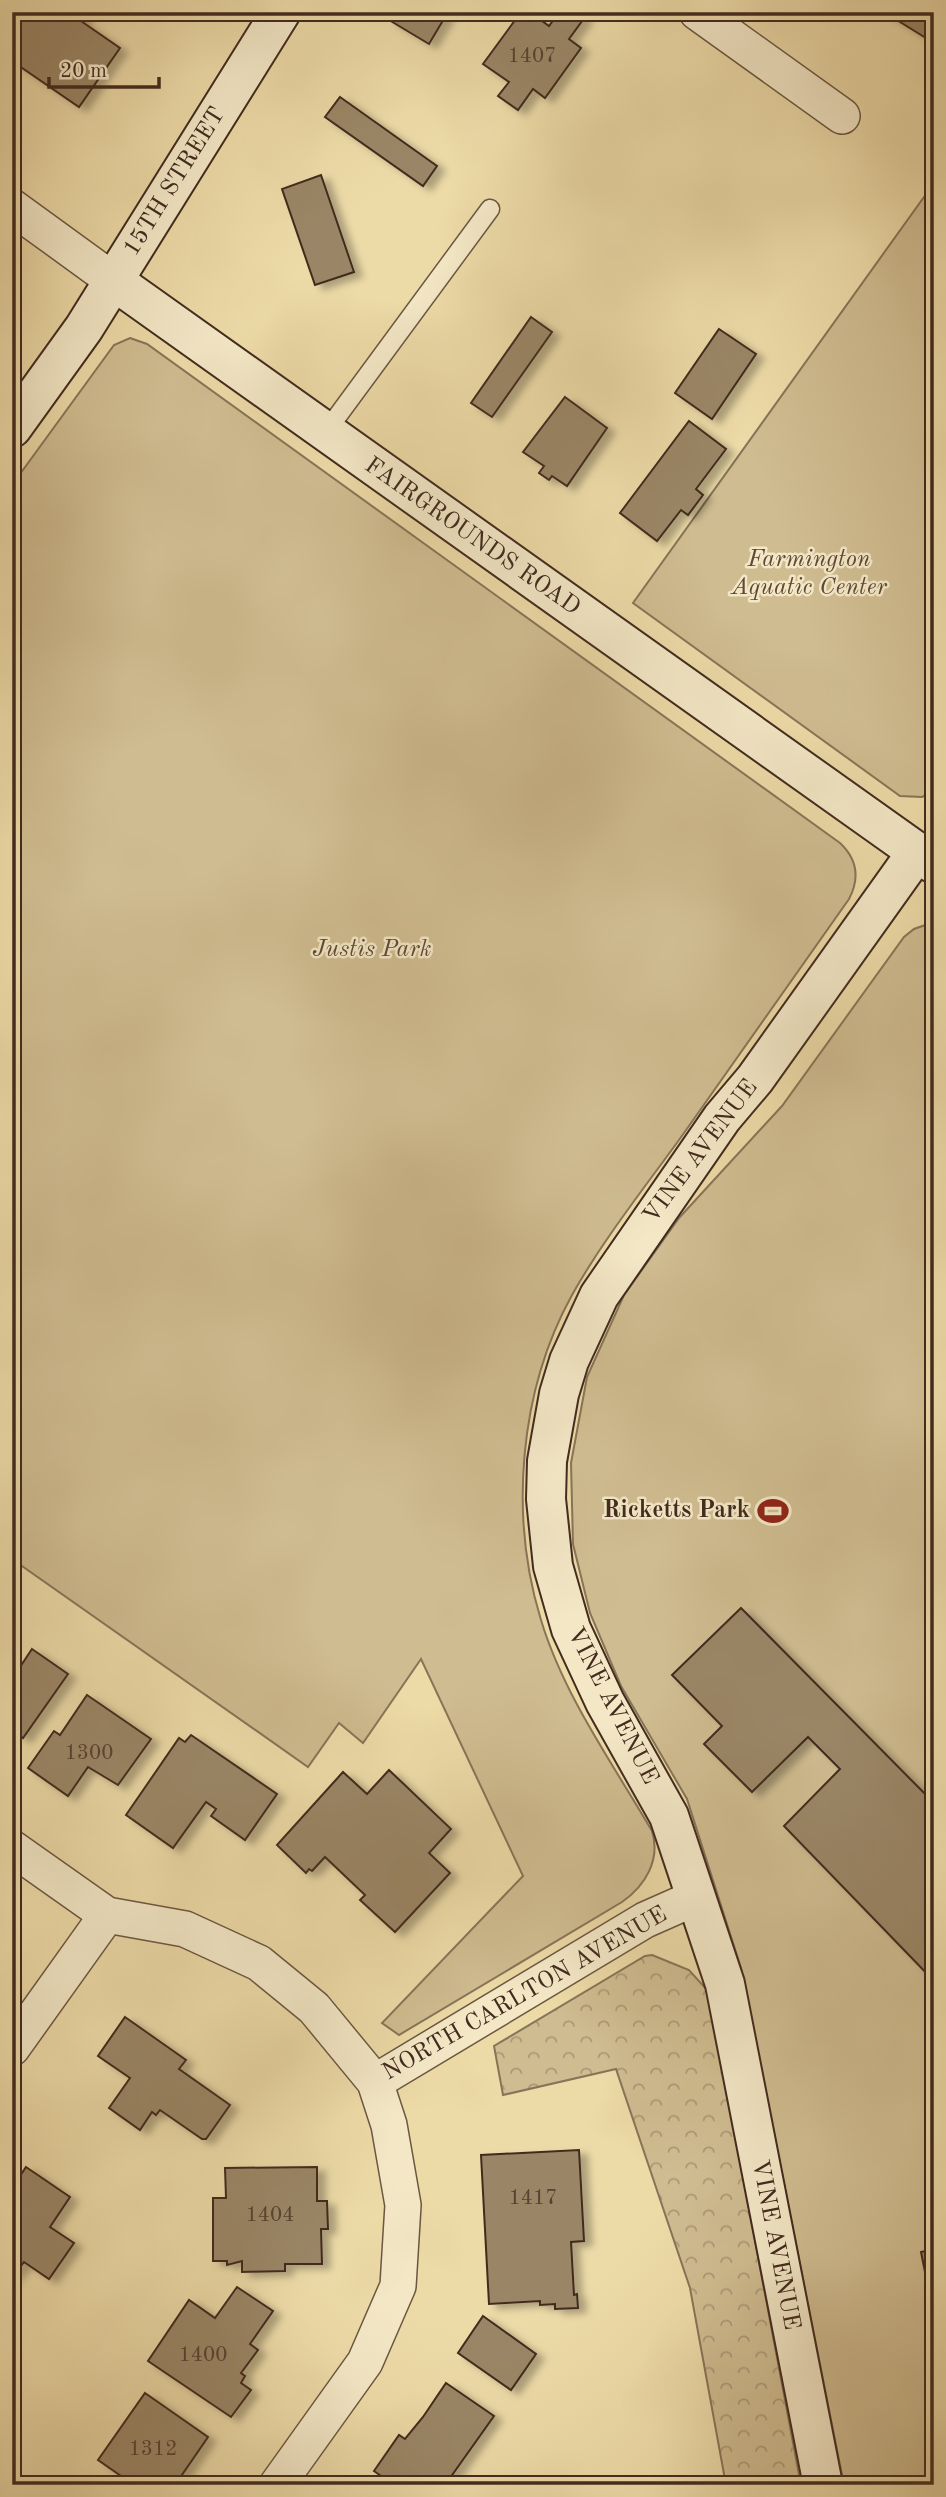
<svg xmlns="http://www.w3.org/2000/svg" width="946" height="2497" font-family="'Old Standard TT',serif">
<defs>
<pattern id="forest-crowns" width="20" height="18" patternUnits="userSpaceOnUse" patternTransform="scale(1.75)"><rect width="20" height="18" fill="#cfbc90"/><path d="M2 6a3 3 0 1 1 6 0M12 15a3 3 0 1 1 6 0" fill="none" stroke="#aa9975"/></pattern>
<filter id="shadow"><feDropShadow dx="8" dy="4.5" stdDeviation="3.5" flood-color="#0004"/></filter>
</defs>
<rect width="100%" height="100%" fill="#ecdaa7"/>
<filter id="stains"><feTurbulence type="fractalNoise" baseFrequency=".00286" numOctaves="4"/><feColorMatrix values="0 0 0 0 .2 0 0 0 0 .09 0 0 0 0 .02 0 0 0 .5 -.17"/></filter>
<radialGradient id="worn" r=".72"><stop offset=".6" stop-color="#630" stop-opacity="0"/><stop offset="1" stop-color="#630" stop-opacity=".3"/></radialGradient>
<g fill="#cfbc90" stroke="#887458" stroke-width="2">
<path d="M934 183V791L922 797 900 796 633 603Z"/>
<path d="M130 338 147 344 840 843C857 859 860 878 849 899 794 977 739 1055 684 1133 646 1186 604 1238 572 1295 519 1391 509 1516 541 1620 564 1696 613 1764 652 1831 661 1860 645 1886 622 1902L399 2035 382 2023 523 1876 421 1659 363 1743 339 1723 308 1767 12 1559V485L114 345Z"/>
<path d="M934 922V2485H844L741 1968 687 1799 621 1686 590 1613 573 1544 571 1463 587 1377 624 1295 679 1218 782 1106 904 937 914 929Z"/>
</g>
<path fill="url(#forest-crowns)" stroke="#887458" stroke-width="2" d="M652 1955 689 1970 708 1991 801 2485H726L690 2288 616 2069 503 2095 494 2046 645 1956Z"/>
<g fill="#9a8666" stroke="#422b1f" stroke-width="2" filter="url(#shadow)">
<path d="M14 12H86L81 21 120 48 79 107 12 61Z"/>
<path d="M394 12H448L429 44 389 20Z"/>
<path d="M521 12H530L549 26 559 12H577L585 17 569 39 581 48 545 98 533 89 518 110 498 96 509 82 483 64Z"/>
<path d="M884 12H922L934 20V43Z"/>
<path d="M340 97 437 166 423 186 325 117Z"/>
<path d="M321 175 354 272 315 285 282 189Z"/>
<path d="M531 317 552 332 492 417 471 403Z"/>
<path d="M719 329 756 354 712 419 675 393Z"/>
<path d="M565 397 607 428 567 486 552 476 549 480 539 473 544 466 523 452Z"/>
<path d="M689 421 726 449 696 489 703 495 688 515 681 510 657 541 620 513Z"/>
<path d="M741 1608 934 1803V1981L784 1826 840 1769 808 1737 752 1792 704 1744 722 1726 672 1675Z"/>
<path d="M32 1649 68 1674 23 1738 12 1730V1665L18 1670Z"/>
<path d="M87 1695 151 1739 118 1785 88 1767 68 1796 28 1768 54 1731 60 1735Z"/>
<path d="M191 1735 277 1794 245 1840 211 1816 216 1809 206 1802 173 1848 126 1815 179 1738 185 1742Z"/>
<path d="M389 1770 451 1829 429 1853 450 1873 395 1932 360 1900 365 1895 325 1857 312 1871 309 1869 306 1873 277 1845 343 1772 367 1794Z"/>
<path d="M125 2017 186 2060 179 2069 230 2105 206 2139H202L160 2110 156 2115 152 2112 140 2130 109 2108 130 2078 98 2056Z"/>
<path d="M579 2150 584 2241 571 2242 574 2295 577 2294 578 2308 555 2309V2304L540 2305V2301L489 2304 481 2155Z"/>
<path d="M26 2167 70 2197 50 2227 74 2243 49 2279 24 2262 12 2278V2179L16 2182Z"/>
<path d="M317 2167V2201H327L328 2229H321L322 2264H285V2271L242 2272V2261L227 2265V2261H213V2198H226L225 2168Z"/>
<path d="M934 2249V2333L930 2334 925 2309 932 2307 921 2252Z"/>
<path d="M237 2287 273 2311 250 2344 258 2350 241 2373 245 2376 241 2383 251 2390 231 2417 148 2361 189 2300 215 2318Z"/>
<path d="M483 2316 536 2354 511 2390 458 2353Z"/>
<path d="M446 2383 494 2416 445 2485H394L374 2471 399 2435 405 2439 423 2417Z"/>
<path d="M145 2393 208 2437 175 2485H134L98 2460Z"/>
</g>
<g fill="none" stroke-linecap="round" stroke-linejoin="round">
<g stroke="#6c5741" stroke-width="21">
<path id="lane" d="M325 433 490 209"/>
</g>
<g stroke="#6c5741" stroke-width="38">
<g id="street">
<path d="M697 12 842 116"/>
<path d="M12 207 114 281"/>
<path d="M12 1848 107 1915 185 1929 259 1963 314 2008 375 2082 389 2125 403 2205 398 2286 365 2362 277 2485"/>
<path d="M12 2048 107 1915"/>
<path d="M375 2082 645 1920 697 1897"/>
</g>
</g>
<g stroke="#422b1f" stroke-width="42">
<g id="secondary">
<path d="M114 281 934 864"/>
<path d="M12 428 84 328 281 12"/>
<path d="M823 2485 725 1984 669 1816 605 1702 571 1629 553 1566 546 1499 547 1461 559 1394 569 1361 599 1296 722 1118 755 1079 917 852"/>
</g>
</g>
<use href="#lane" stroke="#f3e7c6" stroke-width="18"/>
<use href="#street" stroke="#f3e7c6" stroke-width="35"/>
<use href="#secondary" stroke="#f3e7c6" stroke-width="38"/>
</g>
<defs>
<g id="stadium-bare" transform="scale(2.415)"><path d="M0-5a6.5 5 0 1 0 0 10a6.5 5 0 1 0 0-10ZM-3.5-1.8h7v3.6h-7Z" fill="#8f2418" stroke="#f3e7c6" stroke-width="2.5" paint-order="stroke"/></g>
</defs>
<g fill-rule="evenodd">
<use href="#stadium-bare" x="773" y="1511"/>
</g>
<g text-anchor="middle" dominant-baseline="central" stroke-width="5" stroke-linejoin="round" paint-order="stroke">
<g font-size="21" fill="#584231">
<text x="532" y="56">1407</text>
<text x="89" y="1753">1300</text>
<text x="533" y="2198">1417</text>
<text x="270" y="2215">1404</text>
<text x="203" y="2355">1400</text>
<text x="153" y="2449">1312</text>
</g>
<g font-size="24" fill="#422b1f" stroke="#f3e7c6">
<text transform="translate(175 182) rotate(-58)">15TH STREET</text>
<text transform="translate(472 537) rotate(35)">FAIRGROUNDS ROAD</text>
<text transform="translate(701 1152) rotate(-53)">VINE AVENUE</text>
<text transform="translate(612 1706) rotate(63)">VINE AVENUE</text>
<text transform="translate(525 1994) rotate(-30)">NORTH CARLTON AVENUE</text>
<text transform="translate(775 2245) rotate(79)">VINE AVENUE</text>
</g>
<g font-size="24" font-style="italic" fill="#5e4836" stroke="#f3e7c6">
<text x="809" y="560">Farmington<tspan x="809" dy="28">Aquatic Center</tspan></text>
<text x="372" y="950">Justis Park</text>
</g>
<g font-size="24" font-weight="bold" fill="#422b1f" stroke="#f3e7c6" text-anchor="end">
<text x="750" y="1511">Ricketts Park</text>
</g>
</g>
<rect width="946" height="2497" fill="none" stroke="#ecdaa7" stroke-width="42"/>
<rect x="14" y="14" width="918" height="2469" fill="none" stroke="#422b1f" stroke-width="3.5"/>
<rect x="21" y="21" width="904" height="2455" fill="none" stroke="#422b1f" stroke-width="2"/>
<path d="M49 77v10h110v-10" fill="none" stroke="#422b1f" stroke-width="3.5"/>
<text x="60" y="77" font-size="21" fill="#422b1f" stroke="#f3e7c6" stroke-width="5" paint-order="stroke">20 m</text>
<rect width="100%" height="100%" filter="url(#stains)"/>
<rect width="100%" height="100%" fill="url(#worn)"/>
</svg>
